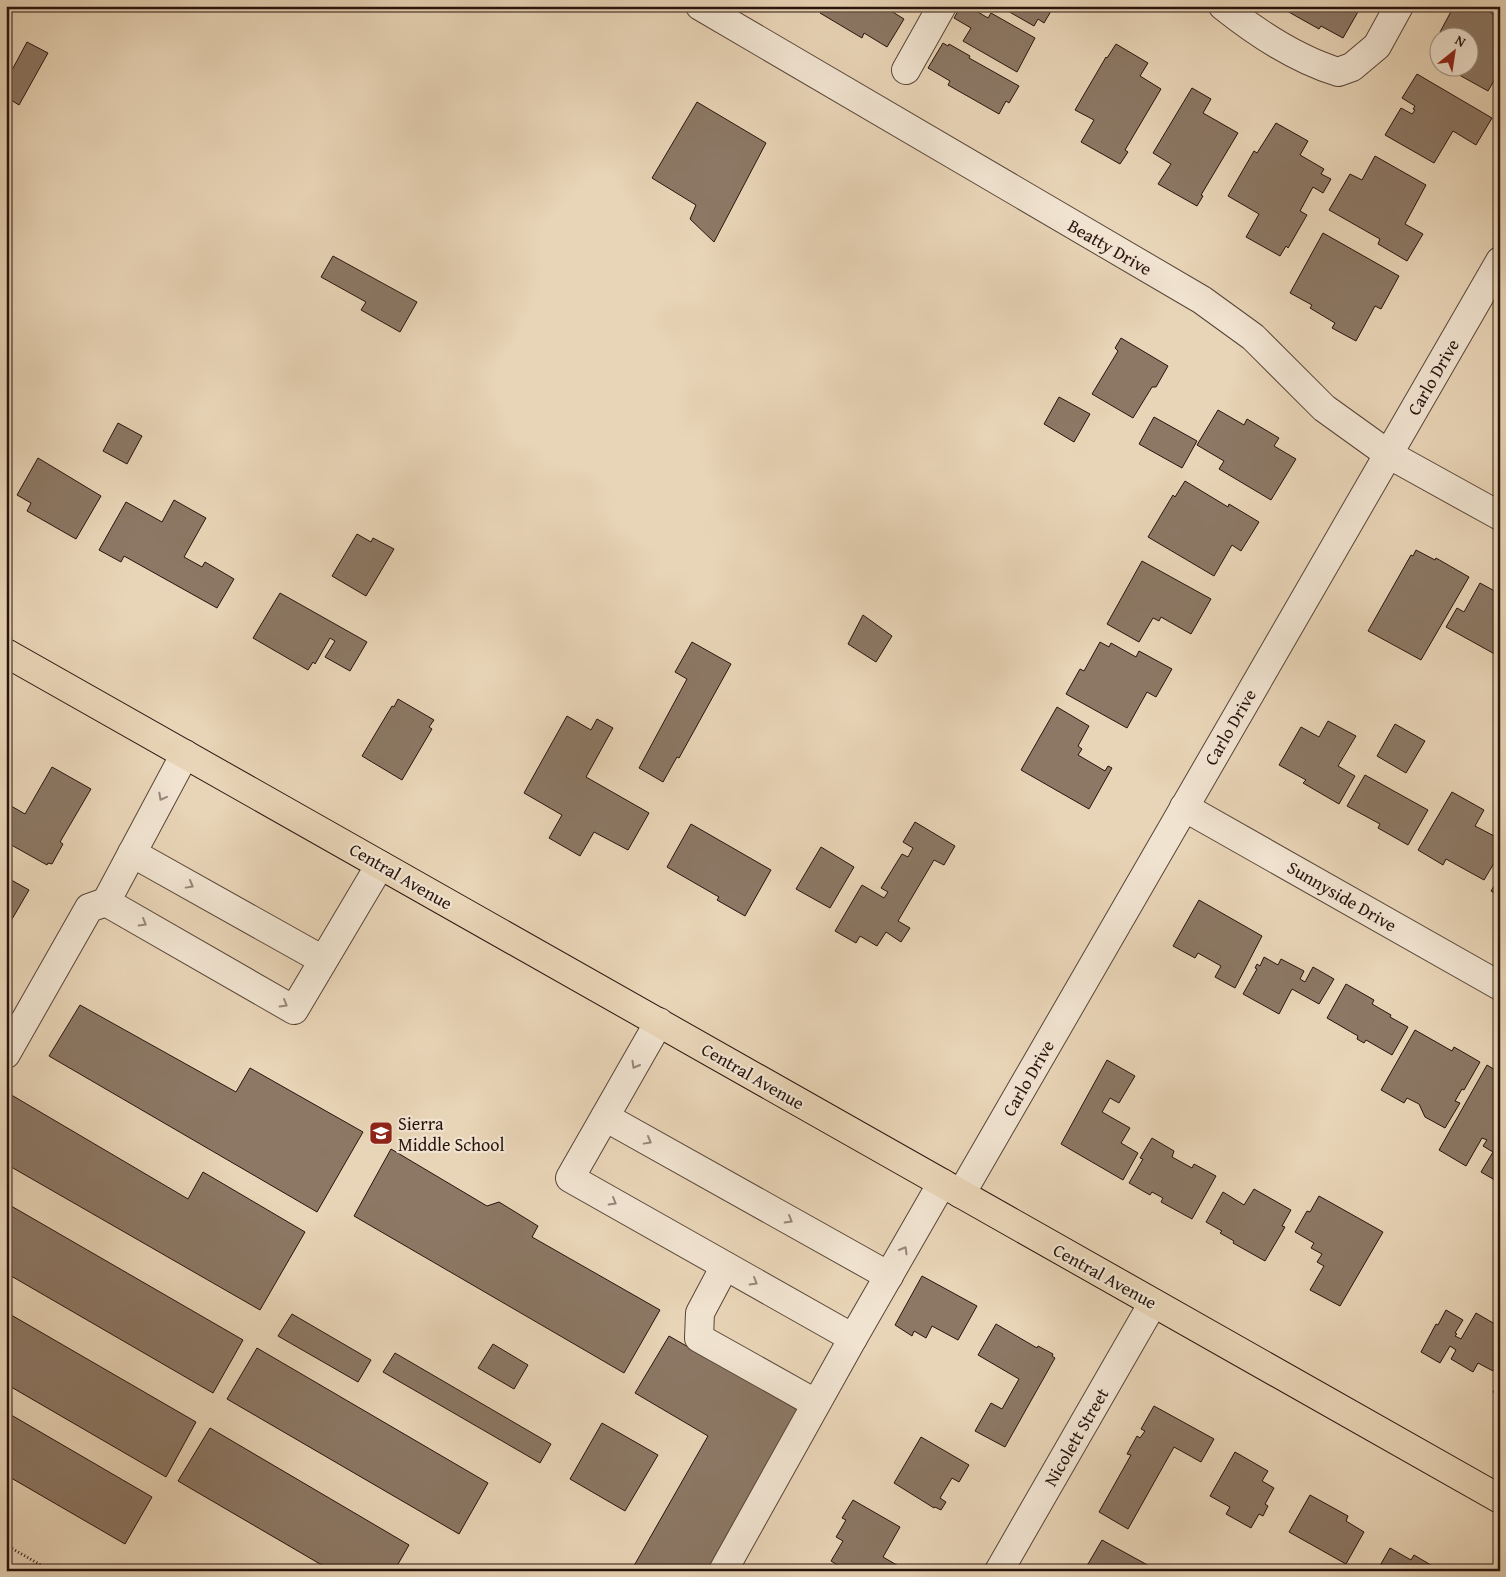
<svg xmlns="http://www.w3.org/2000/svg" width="1506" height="1577" font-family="'Gentium Book Plus',serif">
<rect width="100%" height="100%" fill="#e8d4b6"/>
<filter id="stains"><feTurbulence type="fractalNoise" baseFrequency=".004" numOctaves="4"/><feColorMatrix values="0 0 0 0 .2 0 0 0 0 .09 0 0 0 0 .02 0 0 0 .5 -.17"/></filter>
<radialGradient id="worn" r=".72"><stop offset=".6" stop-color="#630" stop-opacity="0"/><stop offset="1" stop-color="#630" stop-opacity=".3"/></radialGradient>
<g fill="#8c7865" stroke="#28140d">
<path d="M824 6H883L904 19 887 47 864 33 862 38 820 13Z"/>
<path d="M901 6H918L915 12Z"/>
<path d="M961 6H965L970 9 971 8 988 18 991 13 1035 38 1017 72 963 41 971 28 954 18Z"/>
<path d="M999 6H1054L1044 23 1038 19 1034 26Z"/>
<path d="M1278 6H1352L1359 10 1343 38 1321 26 1319 29Z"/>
<path d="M1454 6H1479L1500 18V70L1488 91 1452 71 1453 68H1468V38H1450L1440 32Z"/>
<path d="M27 42 48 53 19 105 6 97V67L12 70Z"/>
<path d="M943 43 948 46 949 44 970 56 969 58 1019 86 1009 103 1006 101 999 114 948 85 950 81 928 68Z"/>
<path d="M1116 44 1148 63 1140 76 1161 89 1125 150 1128 152 1120 164 1081 142 1094 120 1075 110 1106 57 1107 58Z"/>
<path d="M1417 74 1492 118 1476 145 1453 131 1434 163 1385 135 1401 108 1412 114 1415 110 1413 109 1415 106 1402 98Z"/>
<path d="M1192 88 1211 99 1203 113 1238 133 1201 195 1203 196 1197 206 1158 184 1171 164 1153 153Z"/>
<path d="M697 102 766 143 714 242 690 219 696 205 652 178Z"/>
<path d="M1276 123 1308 141 1300 155 1324 169 1321 174 1331 179 1323 193 1313 187 1300 211 1307 215 1288 248 1286 246 1280 256 1246 237 1259 214 1228 196 1254 151 1257 153Z"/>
<path d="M1375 156 1426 185 1405 224 1423 234 1407 261 1378 244 1380 239 1329 210 1350 174 1362 180Z"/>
<path d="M1323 233 1399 276 1381 309 1375 306 1356 341 1332 328 1335 323 1310 308 1312 305 1290 293Z"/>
<path d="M333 256 417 302 400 332 361 310 366 302 321 277Z"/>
<path d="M1121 338 1168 366 1156 387H1152L1133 418 1092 394 1118 351 1115 348Z"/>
<path d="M1059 397 1090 414 1074 442 1044 424Z"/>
<path d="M1218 410 1244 425 1247 419 1279 438 1274 446 1296 459 1271 500 1219 469 1224 461 1197 445Z"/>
<path d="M1154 417 1197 441 1182 468 1139 444Z"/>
<path d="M118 423 142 436 127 464 103 451Z"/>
<path d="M38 458 101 496 76 539 27 511 31 503 17 495Z"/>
<path d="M1185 481 1228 507 1229 504 1259 522 1241 551 1232 545 1214 576 1148 537 1173 495 1175 497Z"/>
<path d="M174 500 206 518 184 557 202 567 205 562 234 579 217 608 124 556 121 562 99 550 126 502 162 522Z"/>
<path d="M357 534 371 542 373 538 394 549 366 596 332 576Z"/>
<path d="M1416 550 1435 560 1436 558 1469 577 1421 660 1368 631 1411 555 1413 556Z"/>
<path d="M1142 561 1211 599 1191 634 1161 617 1159 621 1153 618 1139 642 1107 624Z"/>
<path d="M1480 583 1500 594V657L1446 627 1457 608 1464 612Z"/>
<path d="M280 593 367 642 350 671 325 657 335 641 330 638 315 664 313 662 308 670 253 638Z"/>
<path d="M863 615 892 636 876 662 848 644Z"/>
<path d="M692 642 731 664 679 758 677 757 663 782 639 768 687 679 675 672Z"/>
<path d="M1100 642 1109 647 1111 643 1136 657 1139 651 1172 669 1156 697 1147 692 1127 728 1066 694 1080 669 1084 671Z"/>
<path d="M398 699 434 720 429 727 432 729 402 780 362 756 392 706 394 707Z"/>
<path d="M1057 707 1089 726 1078 746 1082 749 1078 755 1105 771 1108 766 1112 768 1089 809 1021 770Z"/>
<path d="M567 716 591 730 597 719 613 728 586 777 649 813 628 850 594 832 580 856 549 838 562 815 524 793Z"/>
<path d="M1328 721 1356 736 1338 766 1355 776 1339 804 1303 783 1306 780 1279 765 1301 727 1319 737Z"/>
<path d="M1395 724 1425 741 1406 773 1377 756Z"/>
<path d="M52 767 91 789 60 842 63 844 52 864 48 863 47 865 6 842V803L25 814Z"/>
<path d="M1365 775 1428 810 1408 845 1378 828 1380 824 1347 806Z"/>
<path d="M1452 792 1484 810 1475 826 1500 839V853L1484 880 1446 859 1443 865 1418 850Z"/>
<path d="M915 822 955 846 944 865 934 860 898 921 910 928 901 942 886 932 877 946 860 936 856 943 835 931 862 885 884 898 888 892 881 888 902 854 908 857 913 848 903 842Z"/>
<path d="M691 824 771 870 745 916 717 900 719 897 667 867Z"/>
<path d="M821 847 854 867 830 908 796 889Z"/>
<path d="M6 877 29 890 8 926 12 929 6 938Z"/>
<path d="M1500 877V896L1491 891Z"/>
<path d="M1199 900 1262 936 1235 988 1215 977 1221 966 1198 953 1195 958 1173 946Z"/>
<path d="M1264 957 1278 965 1281 959 1304 971 1300 979 1305 982 1313 967 1334 979 1319 1004 1292 989 1279 1014 1243 994 1257 969 1255 968 1257 964 1260 966Z"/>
<path d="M1346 984 1374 1000 1372 1004 1391 1015 1390 1017 1408 1027 1392 1055 1366 1040 1364 1043 1357 1039 1358 1036 1327 1018Z"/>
<path d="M80 1005 236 1092 250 1068 363 1132 317 1212 49 1056Z"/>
<path d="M1415 1030 1452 1051 1454 1047 1480 1062 1464 1090 1462 1089 1455 1101 1460 1103 1445 1128 1425 1117 1419 1104 1407 1098 1404 1103 1381 1090Z"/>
<path d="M1107 1060 1135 1076 1119 1103 1110 1098 1102 1112 1130 1128 1121 1143 1138 1153 1123 1180 1061 1144Z"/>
<path d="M1487 1065 1500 1073V1183L1481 1172 1493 1152 1483 1146 1487 1140 1482 1138 1466 1166 1439 1150Z"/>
<path d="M8 1093 188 1199 203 1172 305 1232 260 1310 6 1164V1097Z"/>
<path d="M1152 1138 1174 1151 1172 1157 1192 1168 1194 1164 1216 1176 1192 1219 1161 1202 1163 1198 1152 1192 1150 1195 1129 1183 1143 1159 1140 1158Z"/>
<path d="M391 1149 487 1206 499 1202 538 1226 532 1237 660 1310 624 1373 354 1216Z"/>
<path d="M1254 1189 1291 1210 1282 1226 1285 1227 1265 1261 1233 1243 1234 1241 1220 1233 1222 1231 1206 1222 1223 1192 1244 1205Z"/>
<path d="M1319 1196 1383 1232 1340 1306 1310 1290 1324 1266 1317 1262 1322 1254 1311 1248 1314 1243 1295 1232 1307 1211 1310 1212Z"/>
<path d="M6 1203 243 1340 213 1393 6 1273Z"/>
<path d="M922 1276 977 1306 958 1340 932 1326 926 1338 914 1331 912 1336 895 1325Z"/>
<path d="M1446 1310 1463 1320 1455 1333 1457 1334 1455 1336 1461 1339 1476 1313 1500 1327V1360L1493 1371 1478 1363 1473 1372 1451 1359 1456 1350 1450 1346 1440 1363 1421 1352 1436 1324 1438 1325Z"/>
<path d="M6 1312 196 1422 166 1477 6 1384Z"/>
<path d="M292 1314 371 1360 358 1382 278 1336Z"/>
<path d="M996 1324 1037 1348 1038 1346 1053 1354 1052 1356 1055 1358 1005 1447 975 1431 991 1403 1002 1409 1019 1379 978 1355Z"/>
<path d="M669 1336 800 1411 709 1571H631L708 1436 635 1393Z"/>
<path d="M493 1344 528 1365 514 1389 478 1368Z"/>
<path d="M257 1348 488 1483 459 1534 227 1399Z"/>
<path d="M395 1353 551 1444 540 1463 383 1372Z"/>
<path d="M1500 1381V1396L1493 1392Z"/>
<path d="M1154 1406 1214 1439 1201 1462 1174 1447 1128 1529 1099 1512 1131 1455 1127 1454 1137 1436 1140 1438 1145 1431 1141 1429Z"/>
<path d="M6 1412 152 1497 125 1544 6 1475Z"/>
<path d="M602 1423 658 1455 625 1511 570 1479Z"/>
<path d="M210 1428 409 1545 394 1571H332L178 1481Z"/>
<path d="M921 1437 969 1465 959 1482 952 1478 940 1498 946 1502 941 1510 935 1507 934 1508 894 1483Z"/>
<path d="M1235 1452 1268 1471 1262 1481 1274 1488 1265 1504 1268 1506 1263 1516 1259 1514 1251 1528 1226 1514 1230 1507 1210 1496Z"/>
<path d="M1310 1495 1348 1516 1346 1521 1364 1532 1346 1564 1289 1532Z"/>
<path d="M853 1500 900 1527 883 1557 907 1571H847L831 1561 843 1541 836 1537 846 1520 842 1518Z"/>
<path d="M1102 1540 1153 1568 1151 1571H1084Z"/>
<path d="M1390 1548 1411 1560 1414 1555 1441 1571H1377Z"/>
</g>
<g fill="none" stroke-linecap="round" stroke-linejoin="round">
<g stroke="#584437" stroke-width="30">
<g id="minor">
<path d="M700 6 1202 300 1253 337 1324 408 1388 454 1500 516"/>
<path d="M1223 6C1258 34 1296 59 1338 72L1352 67 1377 46 1399 6"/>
<path d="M906 70 942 6"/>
<path d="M185 754 106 902 294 1010 380 865"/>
<path d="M1184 807 1500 986"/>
<path d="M132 853 323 960"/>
<path d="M659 1022 570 1178 853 1338 942 1183"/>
<path d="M6 1054 89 908 106 902"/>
<path d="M605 1117 889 1276"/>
<path d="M961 1194 1500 261"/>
<path d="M725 1266 700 1313 699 1338 815 1403"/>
<path d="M723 1571 853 1338"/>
<path d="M999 1571 1153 1303"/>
</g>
</g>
<g stroke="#28140d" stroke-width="30">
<path id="major" d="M6 653 1500 1499"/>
</g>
<path stroke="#28140d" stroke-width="3" stroke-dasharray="1 2.5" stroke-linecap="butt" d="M6 1545 51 1571"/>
<use href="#minor" stroke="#f0e3d0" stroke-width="28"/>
<use href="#major" stroke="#e8d4b6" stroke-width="28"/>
</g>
<defs><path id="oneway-chevron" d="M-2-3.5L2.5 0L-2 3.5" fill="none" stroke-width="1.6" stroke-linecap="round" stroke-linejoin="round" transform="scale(1.25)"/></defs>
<g stroke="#968678">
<use href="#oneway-chevron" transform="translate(162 797) rotate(118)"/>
<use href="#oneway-chevron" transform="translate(190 885) rotate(29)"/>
<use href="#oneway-chevron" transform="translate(143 923) rotate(30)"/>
<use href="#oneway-chevron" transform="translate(284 1004) rotate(30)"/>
<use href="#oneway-chevron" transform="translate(635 1065) rotate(120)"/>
<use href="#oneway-chevron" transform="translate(648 1141) rotate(29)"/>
<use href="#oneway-chevron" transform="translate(613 1202) rotate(30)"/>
<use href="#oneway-chevron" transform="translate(789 1220) rotate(30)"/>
<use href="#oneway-chevron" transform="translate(904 1250) rotate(-60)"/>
<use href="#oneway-chevron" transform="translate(754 1282) rotate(30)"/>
</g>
<defs>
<g id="school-square" transform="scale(1.25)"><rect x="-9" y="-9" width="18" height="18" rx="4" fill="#8f2418" stroke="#f0e3d0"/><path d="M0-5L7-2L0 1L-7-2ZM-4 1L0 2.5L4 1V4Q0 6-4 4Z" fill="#fff"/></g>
</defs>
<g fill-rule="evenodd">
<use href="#school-square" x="381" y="1133"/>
</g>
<g text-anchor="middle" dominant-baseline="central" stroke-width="4.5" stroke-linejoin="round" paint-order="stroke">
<g font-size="18" fill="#28140d" stroke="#f0e3d0">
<text transform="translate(1110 247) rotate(30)">Beatty Drive</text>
<text transform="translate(1433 377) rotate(-60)">Carlo Drive</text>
<text transform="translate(1230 727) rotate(-60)">Carlo Drive</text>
<text transform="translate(401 876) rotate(30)">Central Avenue</text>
<text transform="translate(1342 896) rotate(30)">Sunnyside Drive</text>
<text transform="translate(753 1076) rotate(30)">Central Avenue</text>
<text transform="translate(1028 1078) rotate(-60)">Carlo Drive</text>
<text transform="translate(1105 1276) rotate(29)">Central Avenue</text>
<text transform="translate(1076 1437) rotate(-60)">Nicolett Street</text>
</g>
<g font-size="18" fill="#28140d" stroke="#f0e3d0" text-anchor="start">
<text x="398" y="1123">Sierra<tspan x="398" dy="21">Middle School</tspan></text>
</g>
</g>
<rect width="1506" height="1577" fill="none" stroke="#e8d4b6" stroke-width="25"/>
<rect x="8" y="8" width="1491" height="1562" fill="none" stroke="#28140d" stroke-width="2.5"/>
<rect x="12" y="12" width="1481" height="1552" fill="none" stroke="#28140d"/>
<g transform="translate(1454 52) rotate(30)"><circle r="24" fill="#f0e3d0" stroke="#a09082"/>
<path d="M0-4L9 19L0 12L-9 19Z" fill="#8f2418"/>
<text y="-8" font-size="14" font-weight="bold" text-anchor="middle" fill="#28140d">N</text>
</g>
<rect width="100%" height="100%" filter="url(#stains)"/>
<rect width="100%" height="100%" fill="url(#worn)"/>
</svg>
